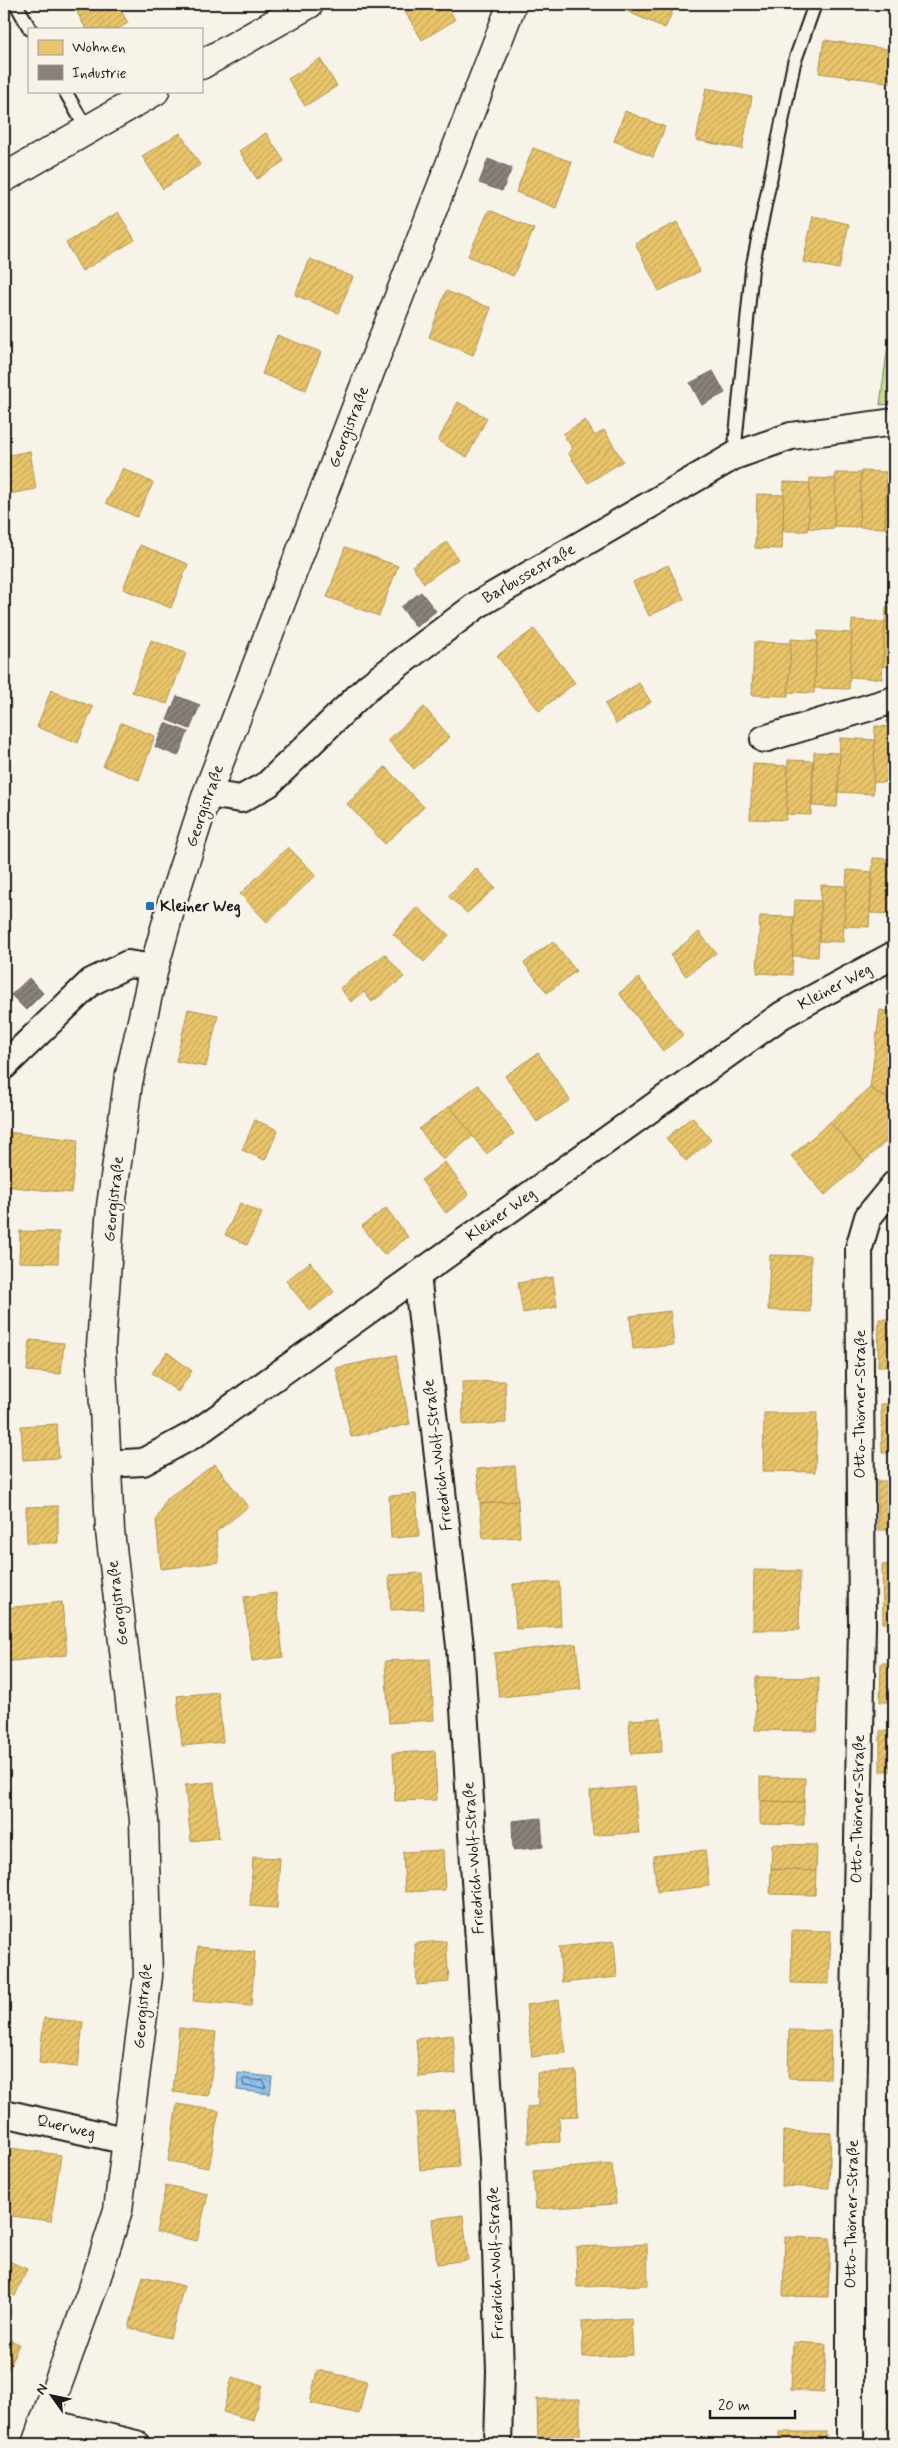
<svg xmlns="http://www.w3.org/2000/svg" width="898" height="2448" font-family="Mynerve,sans-serif">
<defs>
<pattern id="garden-dots" width="8" height="8" patternUnits="userSpaceOnUse" patternTransform="scale(1.25)"><rect width="8" height="8" fill="#c8dd92"/><path d="M2 2h.1M6 6h.1" fill="none" stroke="#abbd7d" stroke-width="1.8" stroke-linecap="round"/></pattern>
<pattern id="water-waves" width="16" height="10" patternUnits="userSpaceOnUse" patternTransform="scale(1.25)"><rect width="16" height="10" fill="#90c4ed"/><path d="M0 5q4-4 8 0t8 0" fill="none" stroke="#7ca8cb"/></pattern>
<pattern id="homes-hatch" width="6" height="6" patternUnits="userSpaceOnUse" patternTransform="scale(1.25)"><rect width="6" height="6" fill="#e9c46a"/><path d="M-1 1l2-2M0 6l6-6M5 7l2-2" fill="none" stroke="#c7a85b"/></pattern>
<pattern id="industry-hatch" width="6" height="6" patternUnits="userSpaceOnUse" patternTransform="scale(1.25)"><rect width="6" height="6" fill="#8a817c"/><path d="M-1 1l2-2M0 6l6-6M5 7l2-2" fill="none" stroke="#706965"/></pattern>
</defs>
<rect width="100%" height="100%" fill="#f7f3e8"/>
<filter id="ink" filterUnits="userSpaceOnUse"><feTurbulence type="fractalNoise" baseFrequency=".02" numOctaves="2"/><feDisplacementMap in="SourceGraphic" scale="10" xChannelSelector="R" yChannelSelector="G"/><feConvolveMatrix kernelMatrix="1 2 1 2 8 2 1 2 1" color-interpolation-filters="sRGB"/></filter>
<g filter="url(#ink)">
<path fill="url(#garden-dots)" stroke="#727c57" d="M894 300V404L880 405Z"/>
<path fill="url(#water-waves)" stroke="#628199" d="M238 2073 272 2077 270 2094 237 2090Z"/>
<g fill="url(#homes-hatch)" stroke="#ac9253">
<path d="M87 4H117L128 23 118 29H86L76 10Z"/>
<path d="M415 4H446L455 20 422 40 404 10Z"/>
<path d="M610 4H676L665 28Z"/>
<path d="M824 40 894 50V83L819 73Z"/>
<path d="M320 59 337 86 305 106 288 79Z"/>
<path d="M706 88 752 97 742 149 696 140Z"/>
<path d="M625 111 665 127 653 157 614 141Z"/>
<path d="M180 133 200 165 163 189 142 156Z"/>
<path d="M266 133 284 161 257 179 239 151Z"/>
<path d="M533 148 572 162 556 208 516 192Z"/>
<path d="M489 210 534 229 513 276 468 256Z"/>
<path d="M118 212 135 240 82 271 66 243Z"/>
<path d="M813 216 849 224 839 269 803 262Z"/>
<path d="M677 222 700 271 659 291 635 243Z"/>
<path d="M310 259 353 277 338 313 295 295Z"/>
<path d="M446 291 491 308 473 355 429 337Z"/>
<path d="M277 335 321 352 306 390 262 374Z"/>
<path d="M458 402 487 418 467 457 438 441Z"/>
<path d="M585 420 595 436 604 430 623 461 588 483 568 453 573 449 563 434Z"/>
<path d="M30 451 36 489 4 495V456Z"/>
<path d="M123 468 153 483 137 517 106 503Z"/>
<path d="M861 471 887 472 885 528 859 527Z"/>
<path d="M887 472H894V528H885Z"/>
<path d="M835 473H861L859 527 834 526Z"/>
<path d="M810 478 836 479 834 529 808 528Z"/>
<path d="M784 482 810 483 808 531H783Z"/>
<path d="M757 494 784 495 782 549 755 548Z"/>
<path d="M447 542 458 559 424 583 412 566Z"/>
<path d="M140 545 188 564 171 608 123 589Z"/>
<path d="M345 547 398 566 379 616 327 597Z"/>
<path d="M668 565 684 599 649 616 633 582Z"/>
<path d="M886 607 894 608V667L882 666Z"/>
<path d="M852 620 885 622 882 679 849 677Z"/>
<path d="M534 629 575 683 539 711 497 656Z"/>
<path d="M818 631 852 633 849 689 814 688Z"/>
<path d="M791 639 817 641 814 693 788 692Z"/>
<path d="M151 640 186 653 167 704 132 692Z"/>
<path d="M754 642 791 643 788 696 752 695Z"/>
<path d="M639 683 651 702 616 724 605 704Z"/>
<path d="M51 690 93 707 78 743 37 727Z"/>
<path d="M424 707 450 737 414 769 388 740Z"/>
<path d="M121 723 155 736 139 780 103 766Z"/>
<path d="M875 726 894 727V783L873 782Z"/>
<path d="M840 738 875 740 873 794 838 792Z"/>
<path d="M814 752 840 753 837 807 812 806Z"/>
<path d="M788 760 813 761 811 815 786 814Z"/>
<path d="M753 764 788 766 786 820 750 819Z"/>
<path d="M385 767 424 807 385 844 347 804Z"/>
<path d="M288 847 316 875 267 922 240 894Z"/>
<path d="M873 858 894 859V914L870 913Z"/>
<path d="M476 868 495 888 467 913 448 896Z"/>
<path d="M847 870 872 872 869 927 844 926Z"/>
<path d="M821 885 846 886 843 942 819 941Z"/>
<path d="M795 900 821 901 818 957 792 956Z"/>
<path d="M417 907 449 935 424 962 393 934Z"/>
<path d="M760 916 794 917 792 975 757 973Z"/>
<path d="M699 932 716 953 686 976 670 955Z"/>
<path d="M553 941 576 971 547 993 524 963Z"/>
<path d="M385 954 404 977 372 1002 364 992 351 1002 340 988Z"/>
<path d="M639 978 683 1035 663 1051 619 993Z"/>
<path d="M188 1009 218 1015 206 1067 176 1061Z"/>
<path d="M880 1010 894 1012V1103L870 1088Z"/>
<path d="M538 1053 570 1100 537 1122 505 1076Z"/>
<path d="M478 1085 514 1134 486 1154 450 1106Z"/>
<path d="M870 1088 894 1103V1135L864 1161 830 1122Z"/>
<path d="M450 1106 473 1136 443 1160 419 1129Z"/>
<path d="M692 1117 711 1140 686 1161 666 1138Z"/>
<path d="M255 1120 278 1130 265 1160 242 1150Z"/>
<path d="M830 1122 864 1161 825 1195 791 1156Z"/>
<path d="M6 1132 78 1140 71 1193 4 1186Z"/>
<path d="M445 1162 469 1195 446 1213 421 1180Z"/>
<path d="M240 1203 262 1213 247 1245 225 1235Z"/>
<path d="M386 1208 408 1237 384 1255 362 1226Z"/>
<path d="M20 1231 59 1232 58 1263 19 1262Z"/>
<path d="M770 1255 811 1256 810 1312 768 1310Z"/>
<path d="M310 1262 334 1292 310 1311 286 1281Z"/>
<path d="M553 1277 557 1307 523 1313 518 1283Z"/>
<path d="M670 1311 674 1345 633 1349 630 1316Z"/>
<path d="M879 1319H894V1366H878Z"/>
<path d="M30 1340 64 1343 61 1374 27 1371Z"/>
<path d="M167 1352 192 1371 178 1392 152 1373Z"/>
<path d="M396 1355 410 1424 351 1437 336 1368Z"/>
<path d="M505 1381 506 1423 463 1425 462 1382Z"/>
<path d="M881 1404H894V1453H882Z"/>
<path d="M764 1413H817L815 1472 763 1471Z"/>
<path d="M57 1424 59 1458 23 1460 21 1426Z"/>
<path d="M215 1464 248 1507 216 1532 219 1562 161 1569 156 1521 166 1499Z"/>
<path d="M515 1466 518 1501 480 1504 477 1469Z"/>
<path d="M877 1481H894V1530H878Z"/>
<path d="M416 1494 419 1536 391 1538 389 1496Z"/>
<path d="M518 1501 520 1537 483 1539 480 1504Z"/>
<path d="M58 1506V1543H27L26 1507Z"/>
<path d="M894 1564V1623H883L882 1565Z"/>
<path d="M754 1570 800 1571 799 1630H753Z"/>
<path d="M422 1573 424 1609 391 1610 389 1575Z"/>
<path d="M559 1582 561 1626 516 1629 513 1584Z"/>
<path d="M276 1593 283 1657 252 1661 244 1597Z"/>
<path d="M62 1602 67 1655 4 1662V1608Z"/>
<path d="M576 1644 581 1689 499 1697 494 1653Z"/>
<path d="M430 1659 434 1720 389 1723 385 1661Z"/>
<path d="M881 1663H894V1702H880Z"/>
<path d="M756 1677 819 1678 817 1731 755 1730Z"/>
<path d="M218 1692 223 1742 182 1746 177 1696Z"/>
<path d="M661 1718 662 1752 631 1754 629 1720Z"/>
<rect x="880" y="1731" width="14" height="40"/>
<path d="M435 1751 437 1800 395 1801 393 1753Z"/>
<path d="M760 1777 805 1778 804 1802 760 1801Z"/>
<path d="M214 1782 219 1838 191 1841 185 1785Z"/>
<path d="M634 1787 639 1833 593 1835 590 1791Z"/>
<path d="M760 1801 804 1802V1825L760 1824Z"/>
<path d="M772 1844 817 1845 816 1871 771 1869Z"/>
<path d="M443 1850 445 1890 405 1892 403 1852Z"/>
<path d="M705 1850 709 1886 657 1892 653 1856Z"/>
<path d="M253 1857 280 1858 277 1908 250 1906Z"/>
<path d="M771 1869 816 1871 815 1895 770 1894Z"/>
<path d="M792 1930 831 1931 829 1984 791 1983Z"/>
<path d="M446 1941 449 1982 417 1985 415 1943Z"/>
<path d="M614 1941 617 1977 562 1983 559 1947Z"/>
<path d="M198 1947 255 1952 251 2006 193 2001Z"/>
<path d="M559 2000 566 2053 532 2057 526 2005Z"/>
<path d="M892 2002H894V2057H890Z"/>
<path d="M44 2018 83 2022 78 2067 39 2063Z"/>
<path d="M179 2028 216 2032 209 2096 173 2092Z"/>
<path d="M789 2030 831 2031 830 2079 788 2078Z"/>
<path d="M453 2035 456 2073 419 2077 416 2039Z"/>
<path d="M576 2071 578 2116 559 2117 560 2142 528 2143 527 2107 538 2106 537 2073Z"/>
<path d="M177 2104 219 2111 209 2168 168 2161Z"/>
<path d="M891 2107H894V2171H890Z"/>
<path d="M455 2110 459 2167 420 2170 416 2113Z"/>
<path d="M783 2131 831 2133 829 2188 782 2186Z"/>
<path d="M4 2147 61 2155 51 2221 4 2215Z"/>
<path d="M612 2164 616 2204 536 2209 533 2171Z"/>
<path d="M166 2185 208 2194 197 2241 156 2232Z"/>
<path d="M888 2204H894V2262H887Z"/>
<path d="M463 2215 468 2260 437 2264 432 2219Z"/>
<path d="M785 2237 830 2238 828 2297 783 2296Z"/>
<path d="M647 2244 648 2285 577 2287 576 2247Z"/>
<path d="M4 2259 27 2269 15 2296 4 2291Z"/>
<path d="M143 2276 184 2286 170 2338 129 2328Z"/>
<path d="M889 2306 894 2307V2351H887Z"/>
<path d="M631 2318 633 2355 583 2357 582 2321Z"/>
<path d="M4 2337 19 2344 4 2378Z"/>
<path d="M793 2342 826 2344 824 2392 791 2390Z"/>
<path d="M317 2370 367 2381 359 2414 310 2403Z"/>
<path d="M232 2377 262 2385 253 2420 223 2412Z"/>
<path d="M888 2391H894V2433H887Z"/>
<path d="M537 2399H580V2444H538Z"/>
<rect x="780" y="2432" width="46" height="12"/>
</g>
<g fill="url(#industry-hatch)" stroke="#69635f">
<path d="M488 159 512 168 502 191 479 183Z"/>
<path d="M713 371 725 393 702 405 690 383Z"/>
<path d="M421 592 436 611 416 627 401 607Z"/>
<path d="M177 696 200 705 190 729 167 720Z"/>
<path d="M165 723 188 732 178 756 155 747Z"/>
<path d="M29 978 43 993 26 1010 11 995Z"/>
<path d="M541 1818 543 1847 513 1850 512 1821Z"/>
</g>
<g fill="none" stroke-linecap="round" stroke-linejoin="round">
<path stroke="#4a5f70" stroke-width="1" d="M245 2079 264 2081 266 2087 263 2088 244 2086 243 2081Z"/>
<g stroke="#1c1c1c" stroke-width="16">
<g id="service">
<path d="M16 4 30 29"/>
<path d="M65 91 87 130"/>
<path d="M734 456 752 269 794 63 815 4"/>
</g>
</g>
<g stroke="#1c1c1c" stroke-width="30">
<g id="minor">
<path d="M764 739 894 700"/>
<path d="M207 794 241 799 268 784 368 687 477 605 734 456 791 436 894 422"/>
<path d="M4 1066 91 982 128 964 154 968"/>
<path d="M417 1275 460 1646 493 2159 500 2371 498 2444"/>
<path d="M106 1464 143 1462 195 1434 782 1015 894 955"/>
<path d="M4 2113 128 2141"/>
<path d="M45 2422 136 2444"/>
<path d="M850 2444V2279L862 1623 859 1248 868 1217 894 1185"/>
</g>
</g>
<g stroke="#1c1c1c" stroke-width="31">
<g id="tertiary">
<path d="M201 65 309 4"/>
<path d="M4 178 155 91"/>
<path d="M36 2444 95 2282 118 2210 148 1976 144 1820 110 1531 101 1346 111 1206 128 1083 154 968 174 896 207 794 512 4"/>
</g>
</g>
<use href="#service" stroke="#f7f3e8" stroke-width="12"/>
<use href="#minor" stroke="#f7f3e8" stroke-width="26"/>
<use href="#tertiary" stroke="#f7f3e8" stroke-width="28"/>
</g>
</g>
<rect fill="#1f6fb2" stroke="#f7f3e8" stroke-width="2" x="145" y="901" width="10" height="10" rx="2.5"/>
<g text-anchor="middle" dominant-baseline="central" stroke-width="5" stroke-linejoin="round" paint-order="stroke">
<g font-size="16" fill="#1c1c1c" stroke="#f7f3e8">
<text transform="translate(349 427) rotate(-69)">Georgistraße</text>
<text transform="translate(529 574) rotate(-30)">Barbussestraße</text>
<text transform="translate(205 806) rotate(-71)">Georgistraße</text>
<text transform="translate(835 987) rotate(-28)">Kleiner Weg</text>
<text transform="translate(114 1199) rotate(-84)">Georgistraße</text>
<text transform="translate(501 1215) rotate(-35)">Kleiner Weg</text>
<text transform="translate(860 1404) rotate(-90)">Otto-Thörner-Straße</text>
<text transform="translate(438 1455) rotate(-97)">Friedrich-Wolf-Straße</text>
<text transform="translate(118 1603) rotate(-97)">Georgistraße</text>
<text transform="translate(858 1809) rotate(-89)">Otto-Thörner-Straße</text>
<text transform="translate(474 1858) rotate(-94)">Friedrich-Wolf-Straße</text>
<text transform="translate(143 2006) rotate(-85)">Georgistraße</text>
<text transform="translate(66 2127) rotate(13)">Querweg</text>
<text transform="translate(852 2214) rotate(-89)">Otto-Thörner-Straße</text>
<text transform="translate(496 2263) rotate(-92)">Friedrich-Wolf-Straße</text>
</g>
<g font-size="16" font-weight="bold" fill="#1c1c1c" stroke="#f7f3e8" text-anchor="start">
<text x="160" y="906">Kleiner Weg</text>
</g>
</g>
<rect width="898" height="2448" fill="none" stroke="#f7f3e8" stroke-width="20"/>
<rect x="10" y="10" width="878" height="2428" fill="none" stroke="#1c1c1c" stroke-width="2" filter="url(#ink)"/>
<rect x="28" y="28" width="175" height="65" fill="#f7f3e8" stroke="#9f9d96"/>
<rect x="38" y="40" width="25" height="15" fill="#e9c46a" stroke="#9f9d96"/>
<text x="72" y="52" font-size="15" fill="#1c1c1c">Wohnen</text>
<rect x="38" y="65" width="25" height="15" fill="#8a817c" stroke="#9f9d96"/>
<text x="72" y="78" font-size="15" fill="#1c1c1c">Industrie</text>
<g transform="translate(52 2396) rotate(303)" stroke="#f7f3e8" stroke-width="4" paint-order="stroke">
<path d="M0-4L9 19L0 12L-9 19Z" fill="#1c1c1c"/>
<text y="-8" font-size="14" font-weight="bold" text-anchor="middle" fill="#1c1c1c">N</text>
</g>
<path d="M710 2410v8h85v-8" fill="none" stroke="#1c1c1c" stroke-width="2.5"/>
<text x="718" y="2410" font-size="15" fill="#1c1c1c" stroke="#f7f3e8" stroke-width="4" paint-order="stroke">20 m</text>
</svg>
